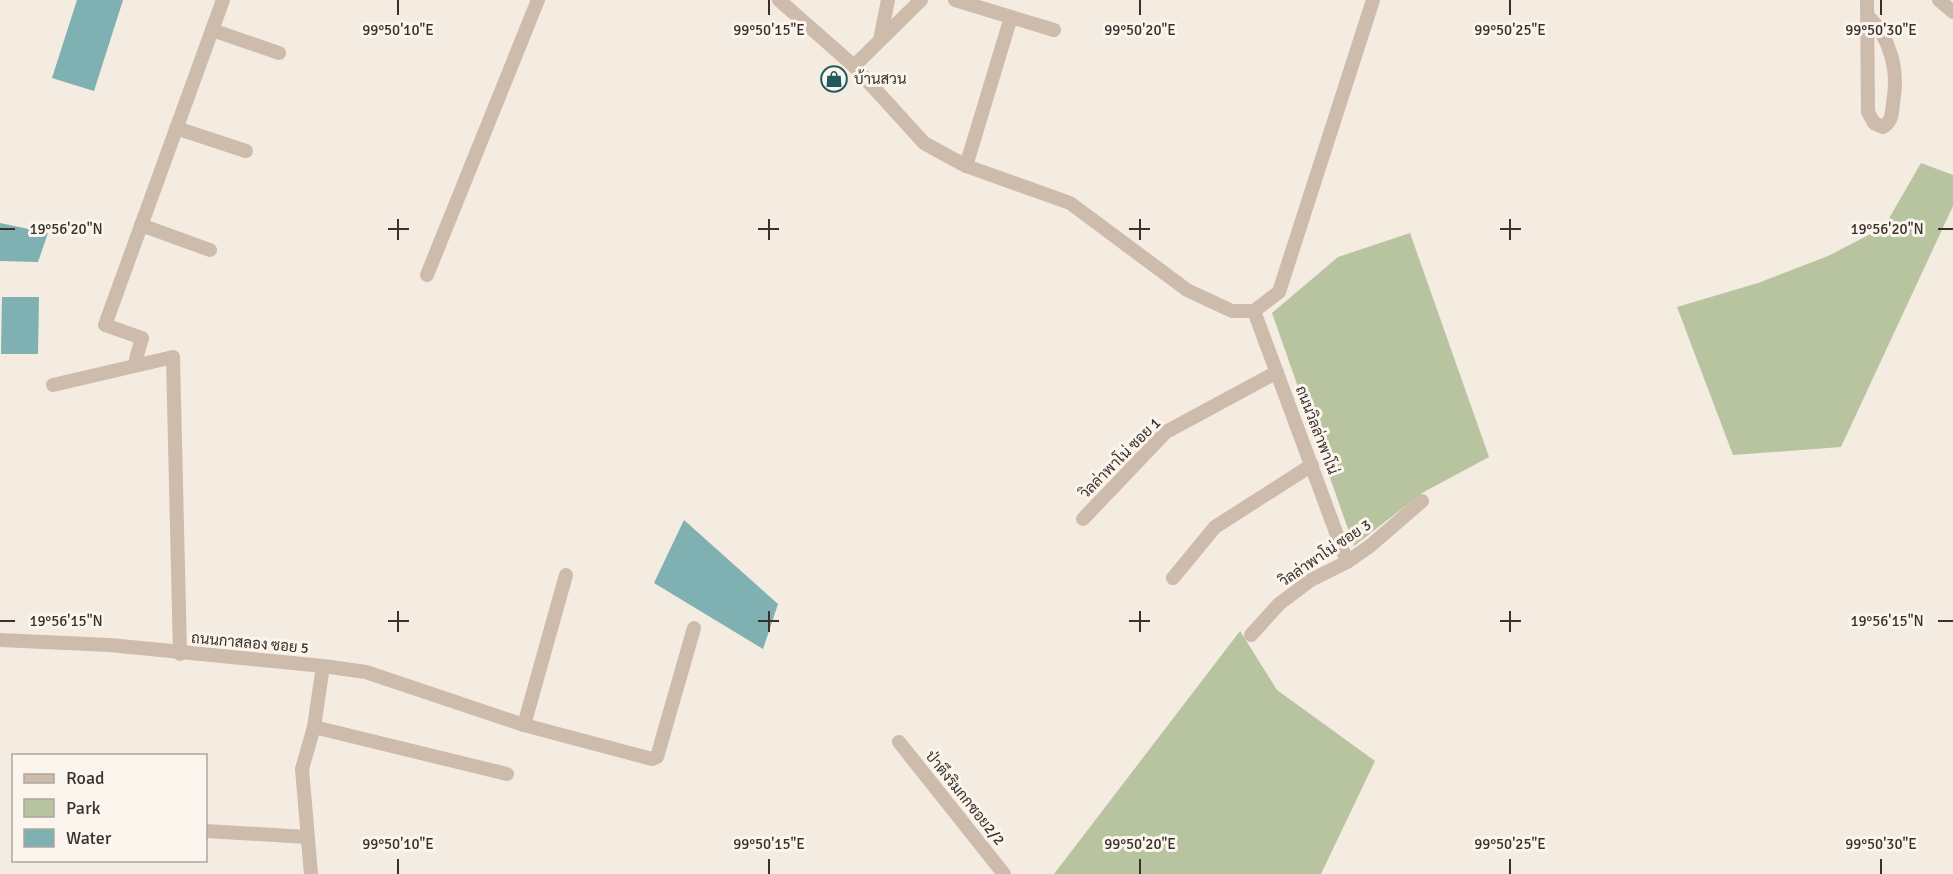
<svg xmlns="http://www.w3.org/2000/svg" width="1953" height="874" font-family="Signika,Sarabun,sans-serif">
<rect width="100%" height="100%" fill="#f4ebe1"/>
<g fill="#b8c4a0">
<path d="M1921 163 1953 175V206L1841 447 1733 455 1677 307 1758 283 1828 256 1884 227Z"/>
<path d="M1410 233 1489 457 1422 493 1354 546 1272 313 1338 257Z"/>
<path d="M1240 631 1277 690 1375 761 1321 874H1054Z"/>
</g>
<g fill="#7fb0b2">
<path d="M77 0H123L94 91 52 78Z"/>
<path d="M0 223 48 233 38 262 0 261Z"/>
<path d="M2 297H39L38 354H1Z"/>
<path d="M684 520 778 604 763 649 654 583Z"/>
</g>
<g fill="none" stroke-linecap="round" stroke-linejoin="round">
<g stroke="#cdbbac" stroke-width="14">
<path d="M779 0 854 66 924 143 966 166 1070 203 1187 290 1232 311H1254L1279 292 1373 0"/>
<path d="M955 0 1054 30"/>
<path d="M1867 0 1868 112 1874 123 1883 127C1892 122 1892 113 1893 103 1899 71 1891 38 1867 15"/>
<path d="M1939 0 1953 12"/>
<path d="M212 30 279 53"/>
<path d="M880 40 888 0"/>
<path d="M854 66 921 0"/>
<path d="M176 128 246 151"/>
<path d="M966 166 1011 17"/>
<path d="M141 225 210 250"/>
<path d="M427 275 538 0"/>
<path d="M1254 311 1347 562"/>
<path d="M136 359 142 338 105 325 223 0"/>
<path d="M53 385 173 357 180 654"/>
<path d="M1083 519 1166 432 1277 372"/>
<path d="M1173 578 1215 527 1312 465"/>
<path d="M1251 635 1279 604 1311 580 1347 562 1370 546 1422 501"/>
<path d="M0 640 110 645 323 666 314 727 302 769 311 874"/>
<path d="M323 666 366 672 524 725 652 759 657 757 694 628"/>
<path d="M524 725 566 575"/>
<path d="M314 727 507 774"/>
<path d="M899 742 1004 874"/>
<path d="M206 831 307 837"/>
</g>
</g>
<path fill="none" stroke="#3b302b" stroke-width="2" d="M398 0V15M769 0V15M1140 0V15M1510 0V15M1881 0V15M398 219V240M769 219V240M1140 219V240M1510 219V240M0 229H15M388 229H409M758 229H779M1129 229H1150M1500 229H1521M1938 229H1953M398 611V632M769 611V632M1140 611V632M1510 611V632M0 621H15M388 621H409M758 621H779M1129 621H1150M1500 621H1521M1938 621H1953M398 859V874M769 859V874M1140 859V874M1510 859V874M1881 859V874"/>
<defs>
<g id="shop-ring" transform="scale(1.35)"><circle r="9.5" fill="#fbf5ee" stroke="#1f5a5e" stroke-width="1.5"/><path d="M-5-2.5h2.3a2.7 3.5 0 0 1 5.4 0H5L5.5 6h-11ZM-1.5-2.5h3a1.5 2.3 0 0 0-3 0Z" fill="#1f5a5e"/></g>
</defs>
<g fill-rule="evenodd">
<use href="#shop-ring" x="834" y="79"/>
</g>
<g text-anchor="middle" dominant-baseline="central" stroke-width="6" stroke-linejoin="round" paint-order="stroke">
<g font-size="15" fill="#3b302b" stroke="#fbf5ee" text-anchor="start">
<text x="854" y="79">บ้านสวน</text>
</g>
<g font-size="15" fill="#3b302b" stroke="#fbf5ee">
<text transform="translate(1317 430) rotate(69)">ถนนวิลล่าพาโน่</text>
<text transform="translate(1120 458) rotate(-45)">วิลล่าพาโน่ ซอย 1</text>
<text transform="translate(1325 553) rotate(-34)">วิลล่าพาโน่ ซอย 3</text>
<text transform="translate(250 643) rotate(5)">ถนนกาสลอง ซอย 5</text>
<text transform="translate(965 798) rotate(51)">ป่าตึงริมกกซอย2/2</text>
</g>
</g>
<g font-size="15" text-anchor="middle" fill="#3b302b" stroke="#fbf5ee" stroke-width="6" stroke-linejoin="round" paint-order="stroke">
<text x="398" y="35">99°50'10"E</text>
<text x="769" y="35">99°50'15"E</text>
<text x="1140" y="35">99°50'20"E</text>
<text x="1510" y="35">99°50'25"E</text>
<text x="1881" y="35">99°50'30"E</text>
<text x="66" y="234">19°56'20"N</text>
<text x="1887" y="234">19°56'20"N</text>
<text x="66" y="626">19°56'15"N</text>
<text x="1887" y="626">19°56'15"N</text>
<text x="398" y="849">99°50'10"E</text>
<text x="769" y="849">99°50'15"E</text>
<text x="1140" y="849">99°50'20"E</text>
<text x="1510" y="849">99°50'25"E</text>
<text x="1881" y="849">99°50'30"E</text>
</g>
<rect x="12" y="754" width="195" height="108" fill="#fbf5ee" stroke="#aea6a0" stroke-width="1.5"/>
<rect x="24" y="774" width="30" height="9" fill="#cdbbac" stroke="#aea6a0" stroke-width="1.5"/>
<text x="66" y="784" font-size="18" fill="#3b302b">Road</text>
<rect x="24" y="799" width="30" height="18" fill="#b8c4a0" stroke="#aea6a0" stroke-width="1.5"/>
<text x="66" y="814" font-size="18" fill="#3b302b">Park</text>
<rect x="24" y="829" width="30" height="18" fill="#7fb0b2" stroke="#aea6a0" stroke-width="1.5"/>
<text x="66" y="844" font-size="18" fill="#3b302b">Water</text>
</svg>
